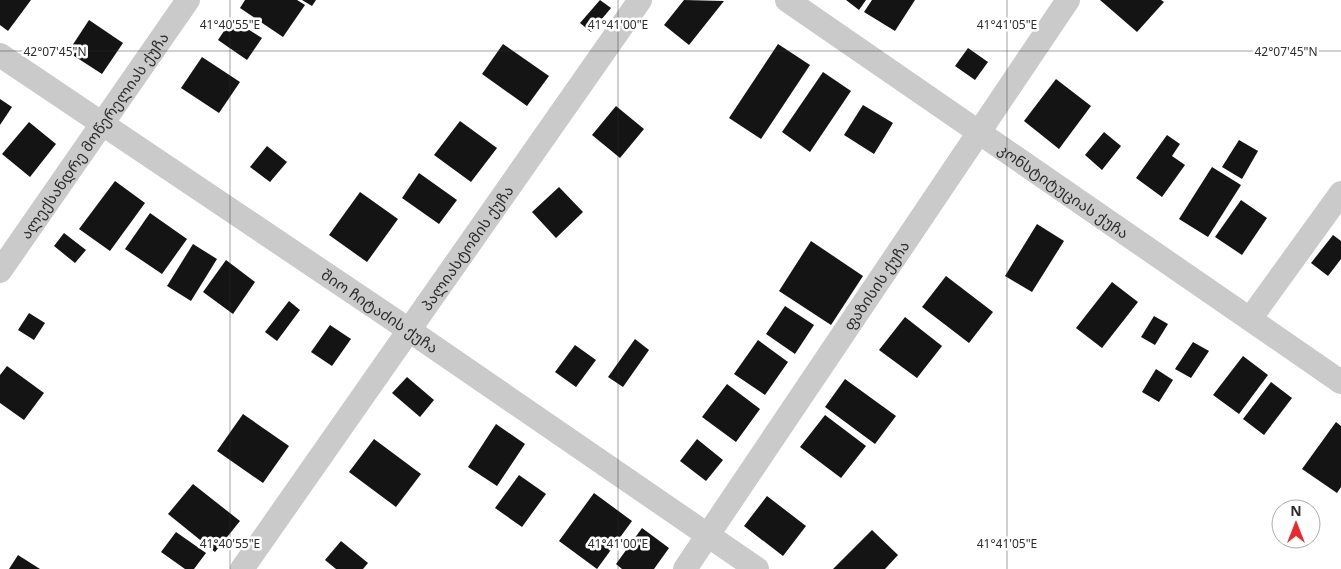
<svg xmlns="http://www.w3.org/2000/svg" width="1341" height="569" font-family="'Noto Sans','Noto Sans Georgian',sans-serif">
<rect width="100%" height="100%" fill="#fff"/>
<g fill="#141414">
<path d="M0 0H31L8 31 0 25Z"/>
<path d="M245 0H297L305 5 283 37 240 8Z"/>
<path d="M302 0H316L312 6Z"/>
<path d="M600 0 611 8 591 32 580 23Z"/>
<path d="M684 0 724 1 689 45 664 25Z"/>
<path d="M846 0H866L859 10Z"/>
<path d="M872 0H915L895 31 864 12Z"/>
<path d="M1100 0H1161L1164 2 1137 32Z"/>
<path d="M232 19 262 38 247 60 218 40Z"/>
<path d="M89 20 123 43 102 74 68 52Z"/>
<path d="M503 44 549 76 527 106 482 74Z"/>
<path d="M778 44 810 65 761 139 729 118Z"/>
<path d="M968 48 988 62 975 80 955 66Z"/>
<path d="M202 57 240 82 219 113 181 88Z"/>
<path d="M823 72 851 91 810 152 782 132Z"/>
<path d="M1056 79 1091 106 1059 149 1024 121Z"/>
<path d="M0 99 12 107 0 125Z"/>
<path d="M863 105 893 123 874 154 844 135Z"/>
<path d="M616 106 644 129 620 158 592 135Z"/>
<path d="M460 121 497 148 471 182 434 155Z"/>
<path d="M29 122 56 144 30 177 2 154Z"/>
<path d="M1104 132 1121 146 1102 170 1085 155Z"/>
<path d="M1167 135 1180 144 1172 156 1185 165 1162 197 1136 178Z"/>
<path d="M1239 140 1258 151 1242 179 1222 167Z"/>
<path d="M267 146 287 162 270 182 250 167Z"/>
<path d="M1212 167 1241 185 1208 237 1179 219Z"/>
<path d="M419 173 457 200 439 224 402 198Z"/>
<path d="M115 181 145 203 110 251 79 229Z"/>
<path d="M559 187 583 212 556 238 532 212Z"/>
<path d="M360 192 398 219 367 262 329 235Z"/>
<path d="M1241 200 1267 218 1242 255 1215 237Z"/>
<path d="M150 213 187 239 162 274 125 249Z"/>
<path d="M1037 224 1064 241 1032 292 1005 276Z"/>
<path d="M64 233 86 250 75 263 54 246Z"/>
<path d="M1333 235 1341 241V259L1328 276 1311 263Z"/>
<path d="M811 241 863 276 831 325 779 291Z"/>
<path d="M193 244 217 259 191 301 167 286Z"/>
<path d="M226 260 255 282 233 314 203 292Z"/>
<path d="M946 276 993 312 969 343 922 307Z"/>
<path d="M1112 282 1138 302 1102 348 1076 328Z"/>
<path d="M289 301 300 310 277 341 265 332Z"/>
<path d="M785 306 814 325 795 354 766 334Z"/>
<path d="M29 313 45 323 34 340 18 330Z"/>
<path d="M1154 316 1168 324 1155 345 1141 337Z"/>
<path d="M905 317 942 346 917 378 879 350Z"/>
<path d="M330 325 351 339 332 366 311 352Z"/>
<path d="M635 339 649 350 623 387 608 377Z"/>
<path d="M758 340 788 362 765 395 734 374Z"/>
<path d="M1193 342 1209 351 1191 378 1175 369Z"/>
<path d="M575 345 596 360 576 387 555 372Z"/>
<path d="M1243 356 1268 375 1239 414 1213 395Z"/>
<path d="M7 366 44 393 24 420 0 403V375Z"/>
<path d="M1156 369 1173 380 1159 402 1142 392Z"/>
<path d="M407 377 434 400 420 417 392 393Z"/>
<path d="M845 379 896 416 875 444 825 407Z"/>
<path d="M1271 382 1292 398 1264 435 1243 419Z"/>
<path d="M727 384 760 409 736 442 702 417Z"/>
<path d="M243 414 289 446 263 483 217 451Z"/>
<path d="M825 415 866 446 841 478 800 447Z"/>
<path d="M1336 422 1341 426V487L1337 493 1302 469Z"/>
<path d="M496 424 525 444 497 486 468 467Z"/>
<path d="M374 439 421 474 396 507 349 472Z"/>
<path d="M697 439 723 460 706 481 680 461Z"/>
<path d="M519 475 546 494 522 527 495 508Z"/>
<path d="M193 484 240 521 215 552 168 514Z"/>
<path d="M594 493 632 521 597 569 559 541Z"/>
<path d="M767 496 806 526 783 556 744 526Z"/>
<path d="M642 528 669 548 654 569H622L616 564Z"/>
<path d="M872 530 898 555 885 569H833Z"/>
<path d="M176 532 206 553 194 569H185L161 552Z"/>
<path d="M341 541 368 563 363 569H336L325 560Z"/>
<path d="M18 555 40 569H9Z"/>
</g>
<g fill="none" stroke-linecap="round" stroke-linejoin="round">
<g stroke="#cacaca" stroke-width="24">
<path id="s1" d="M787 0 1341 382"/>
<path id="s2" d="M0 55 409 330 757 569"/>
<path id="s3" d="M0 271 188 0"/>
<path d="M1250 319 1341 193"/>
<path id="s4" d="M242 569 640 0"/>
<path id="s5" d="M685 569 1068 0"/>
</g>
</g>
<path fill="none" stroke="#2d2d2d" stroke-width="1" stroke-opacity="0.45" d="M230 0V569M618 0V569M1007 0V569M0 51H1341"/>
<g text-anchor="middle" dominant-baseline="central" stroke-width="5" stroke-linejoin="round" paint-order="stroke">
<g font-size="15" fill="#2d2d2d" stroke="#fff">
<text stroke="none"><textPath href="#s3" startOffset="165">ალექსანდრე მოწერელიას ქუჩა</textPath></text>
<text stroke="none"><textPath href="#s1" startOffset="336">კონსტიტუციას ქუჩა</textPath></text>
<text stroke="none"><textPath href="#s4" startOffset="392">პალიასტომის ქუჩა</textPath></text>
<text stroke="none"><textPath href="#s5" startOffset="342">ფაზისის ქუჩა</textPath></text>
<text stroke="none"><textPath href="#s2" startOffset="458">შიო ჩიტაძის ქუჩა</textPath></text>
</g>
</g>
<g font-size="12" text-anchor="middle" fill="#2d2d2d" stroke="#fff" stroke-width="5" stroke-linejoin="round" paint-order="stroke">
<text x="230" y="29">41°40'55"E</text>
<text x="618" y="29">41°41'00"E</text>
<text x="1007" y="29">41°41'05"E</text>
<text x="55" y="56">42°07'45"N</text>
<text x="1286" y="56">42°07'45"N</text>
<text x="230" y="548">41°40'55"E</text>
<text x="618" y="548">41°41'00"E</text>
<text x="1007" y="548">41°41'05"E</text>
</g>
<g transform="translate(1296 524)"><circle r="24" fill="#ffffff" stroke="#ababab"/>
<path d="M0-4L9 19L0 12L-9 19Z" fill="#ec282c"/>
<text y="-8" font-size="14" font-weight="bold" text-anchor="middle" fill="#2d2d2d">N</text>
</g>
</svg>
